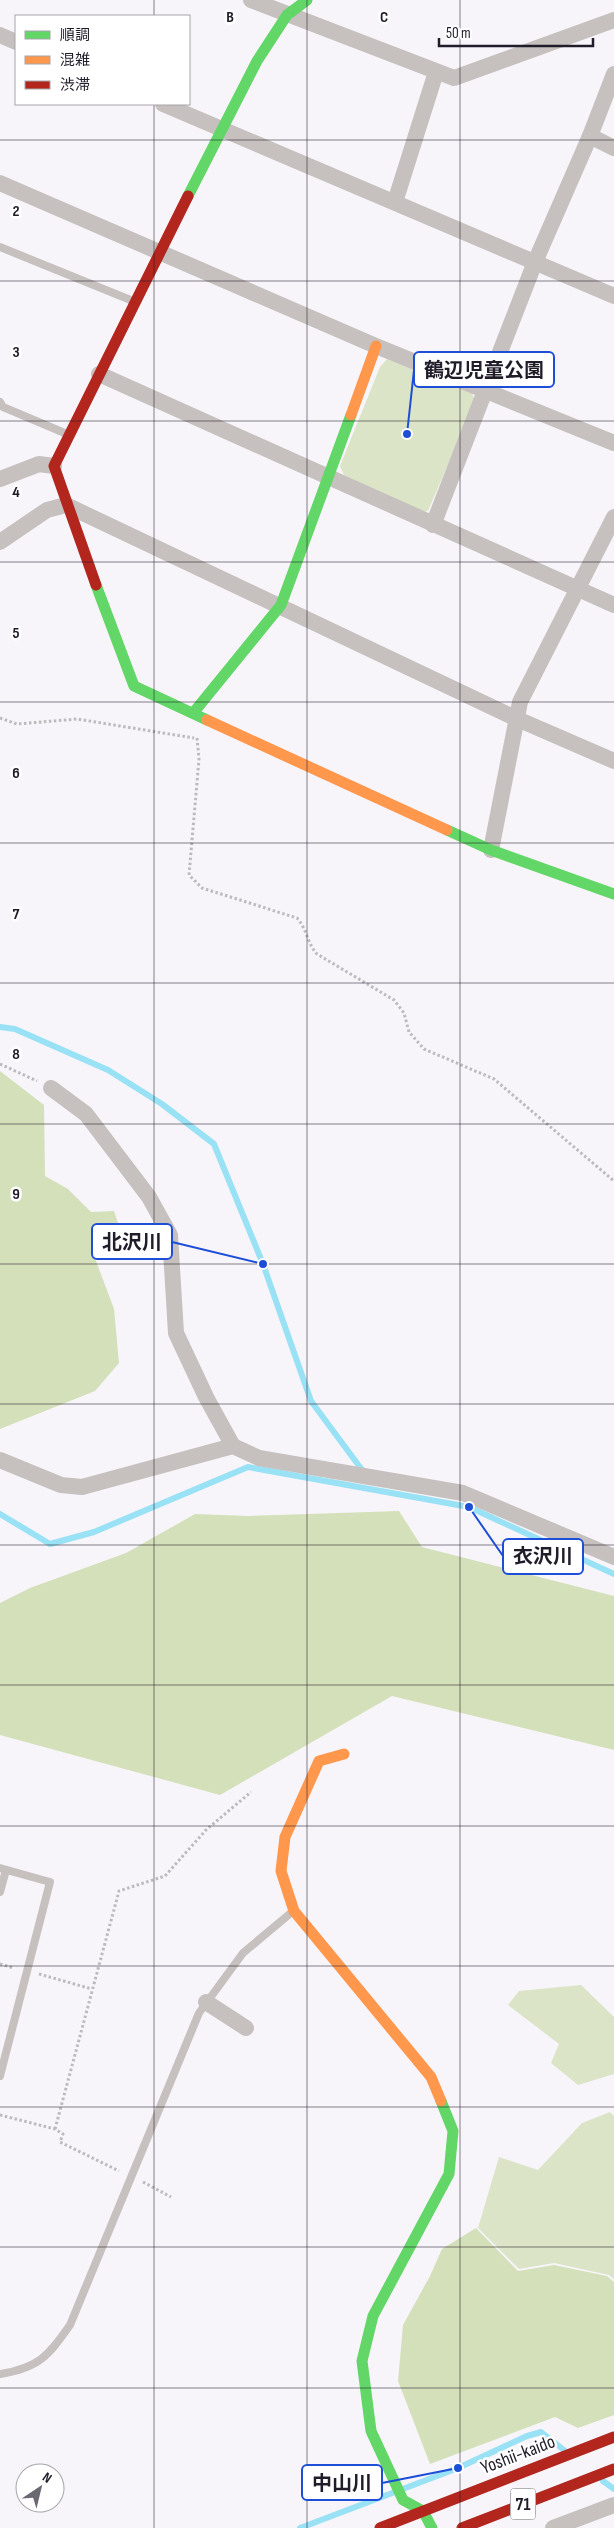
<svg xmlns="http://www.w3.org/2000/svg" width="614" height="2528" font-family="'Sofia Sans Condensed','Noto Sans JP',sans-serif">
<rect width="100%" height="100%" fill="#f7f5fa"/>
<g fill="#dbe4c6">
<path d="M387 359 472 393 475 401 428 511 421 512 344 475 340 466 380 367Z"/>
<path d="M581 1985 614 2017V2074L578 2085 551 2063 559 2044 508 2005 519 1991Z"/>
<path d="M610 2112 614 2116V2279L609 2275 554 2263 519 2269 478 2228 499 2157 538 2170 582 2123Z"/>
</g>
<g fill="#d4e0b9">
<path d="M0 1071 44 1105 45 1176 68 1189 91 1212 114 1211 124 1241 93 1253 114 1309 119 1363 95 1391 0 1429Z"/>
<path d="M399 1511 422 1547 614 1596V1750L392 1696 220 1795 0 1735V1603L30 1588 126 1553 195 1514 249 1516Z"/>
<path d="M476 2228 518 2271 554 2265 607 2276 614 2282V2415L578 2428 555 2417 430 2464 398 2381 403 2325 430 2276 442 2249Z"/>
</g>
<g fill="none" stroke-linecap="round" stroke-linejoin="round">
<g stroke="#99e1f4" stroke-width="6">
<path d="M0 1027 15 1029 108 1070 162 1104 214 1144 263 1264 311 1401 365 1474"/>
<path d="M0 1514 50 1544 94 1532 248 1467 469 1507 614 1574"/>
<path d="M603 2481 614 2489"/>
<path d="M300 2528 458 2468 527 2436 541 2432 564 2450"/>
</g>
<g stroke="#bdbabc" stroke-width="3" stroke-dasharray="2.5 2.5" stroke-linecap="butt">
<path d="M0 718 17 724 77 719 194 738"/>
<path d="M197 738 199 759 189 875 202 888 297 918C307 929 307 943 317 954L394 1000 404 1013 409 1032 424 1049 494 1079 614 1181"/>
<path d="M0 1064 37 1081"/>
<path d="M0 1964 14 1968"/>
<path d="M39 1974 92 1989"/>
<path d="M0 2115 55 2129 63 2134 60 2142 119 2171"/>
<path d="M55 2129 119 1891 165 1876 206 1830 251 1792"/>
<path d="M143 2182 171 2197"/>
</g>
<g stroke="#c6c0bf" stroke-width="8">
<path d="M0 247 133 301"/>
<path d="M0 402 3 407 67 434"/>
<path d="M0 1868 50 1882 0 2076"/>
<path d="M0 1892 6 1870"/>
<path d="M0 2374C39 2368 48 2356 70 2325L199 2013 243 1953 292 1912"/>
</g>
<g stroke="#c6c0bf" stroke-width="16">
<path d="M251 0 454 78 614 20"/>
<path d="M0 35 16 42"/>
<path d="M163 104 614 296"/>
<path d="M590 136 614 148"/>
<path d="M0 183 376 346 614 443"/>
<path d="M395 202 436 72"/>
<path d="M99 374 614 605"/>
<path d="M0 479 39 464 54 466"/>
<path d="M433 525 535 262 590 136 614 74"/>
<path d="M0 542 47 510 66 505 515 718 614 761"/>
<path d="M491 850 520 702 614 517"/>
<path d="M51 1088 86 1114 149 1197 170 1235 176 1333 206 1397 233 1446"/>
<path d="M0 1460 61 1485 82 1487 233 1446 259 1458 463 1493 614 1557"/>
<path d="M206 2002 246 2028"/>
<path d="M553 2528 614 2505"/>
</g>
<g stroke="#63d668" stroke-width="11">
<path d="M188 196 257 61 287 15 307 0"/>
<path d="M96 585 134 686 207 720"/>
<path d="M194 712 281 605 351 415"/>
<path d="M447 830 491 850 614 894"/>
<path d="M432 2528 423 2511 403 2500 371 2431 362 2361 373 2316 449 2174 453 2131 441 2101"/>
</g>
<g stroke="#ff974d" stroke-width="11">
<path d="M351 415 376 346"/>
<path d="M207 720 447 830"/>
<path d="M344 1754 319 1761 285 1837 281 1871 294 1911 431 2077 441 2101"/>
</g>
<g stroke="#b3261e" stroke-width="11">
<path d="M96 585 54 466 188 196"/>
<path d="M380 2528 614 2437"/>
<path d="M462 2528 614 2469"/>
</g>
</g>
<path fill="none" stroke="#201c29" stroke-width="1" stroke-opacity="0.55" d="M154 0V16M307 0V2528M460 0V2528M154 104V2528M0 140H614M0 281H614M0 421H614M0 562H614M0 702H614M0 843H614M0 983H614M0 1124H614M0 1264H614M0 1404H614M0 1545H614M0 1685H614M0 1826H614M0 1966H614M0 2107H614M0 2247H614M0 2388H614"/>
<g text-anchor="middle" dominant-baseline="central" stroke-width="5" stroke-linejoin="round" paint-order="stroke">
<rect fill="#fff" stroke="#636069" stroke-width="1" x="510.5" y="2488.5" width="25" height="31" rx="4"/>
<g font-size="18" font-weight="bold" fill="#201c29">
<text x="523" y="2504">71</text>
</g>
<g font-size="19" fill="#201c29" stroke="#fff">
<text transform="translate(518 2455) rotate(-21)">Yoshii-kaido</text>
</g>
</g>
<g font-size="16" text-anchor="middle" font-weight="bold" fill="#201c29" stroke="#fff" stroke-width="5" stroke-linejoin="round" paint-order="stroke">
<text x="230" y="22">B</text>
<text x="384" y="22">C</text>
<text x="16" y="216">2</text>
<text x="16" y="357">3</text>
<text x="16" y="497">4</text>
<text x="16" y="638">5</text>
<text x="16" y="778">6</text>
<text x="16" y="919">7</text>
<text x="16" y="1059">8</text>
<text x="16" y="1199">9</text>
</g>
<path fill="none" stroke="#1d4ed8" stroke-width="2" d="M407 434L414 370M263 1264L172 1242M469 1507L503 1556M458 2468L382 2483"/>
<g fill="#1d4ed8" stroke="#fff" stroke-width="2">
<circle cx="407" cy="434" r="5"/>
<circle cx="263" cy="1264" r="5"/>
<circle cx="469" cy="1507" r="5"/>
<circle cx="458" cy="2468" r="5"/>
</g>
<g fill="#fff" stroke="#1d4ed8" stroke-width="2">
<rect x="414" y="352" width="140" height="35" rx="5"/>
<rect x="92" y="1224" width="80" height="35" rx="5"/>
<rect x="503" y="1539" width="80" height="35" rx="5"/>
<rect x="302" y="2465" width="80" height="35" rx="5"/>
</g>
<g font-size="20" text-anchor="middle" font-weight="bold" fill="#201c29">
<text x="484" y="377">鶴辺児童公園</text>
<text x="132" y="1249">北沢川</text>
<text x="543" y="1563">衣沢川</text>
<text x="342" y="2490">中山川</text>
</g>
<rect x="15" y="15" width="175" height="90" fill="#ffffff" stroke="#a6a4a9"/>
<rect x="25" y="31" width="25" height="8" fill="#63d668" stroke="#a6a4a9"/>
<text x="60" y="40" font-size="15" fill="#201c29">順調</text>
<rect x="25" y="56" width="25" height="8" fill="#ff974d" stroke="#a6a4a9"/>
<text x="60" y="65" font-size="15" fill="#201c29">混雑</text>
<rect x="25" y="81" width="25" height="8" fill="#b3261e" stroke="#a6a4a9"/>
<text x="60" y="90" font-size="15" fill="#201c29">渋滞</text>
<g transform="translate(40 2488) rotate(35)"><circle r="24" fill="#ffffff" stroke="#a6a4a9"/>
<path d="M0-4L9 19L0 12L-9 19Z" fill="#6b6872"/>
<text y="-8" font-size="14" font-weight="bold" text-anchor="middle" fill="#201c29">N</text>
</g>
<path d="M439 38v8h154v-8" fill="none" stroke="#201c29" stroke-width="2.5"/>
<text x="446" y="38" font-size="15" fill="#201c29" stroke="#ffffff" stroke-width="4" paint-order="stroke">50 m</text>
</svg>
